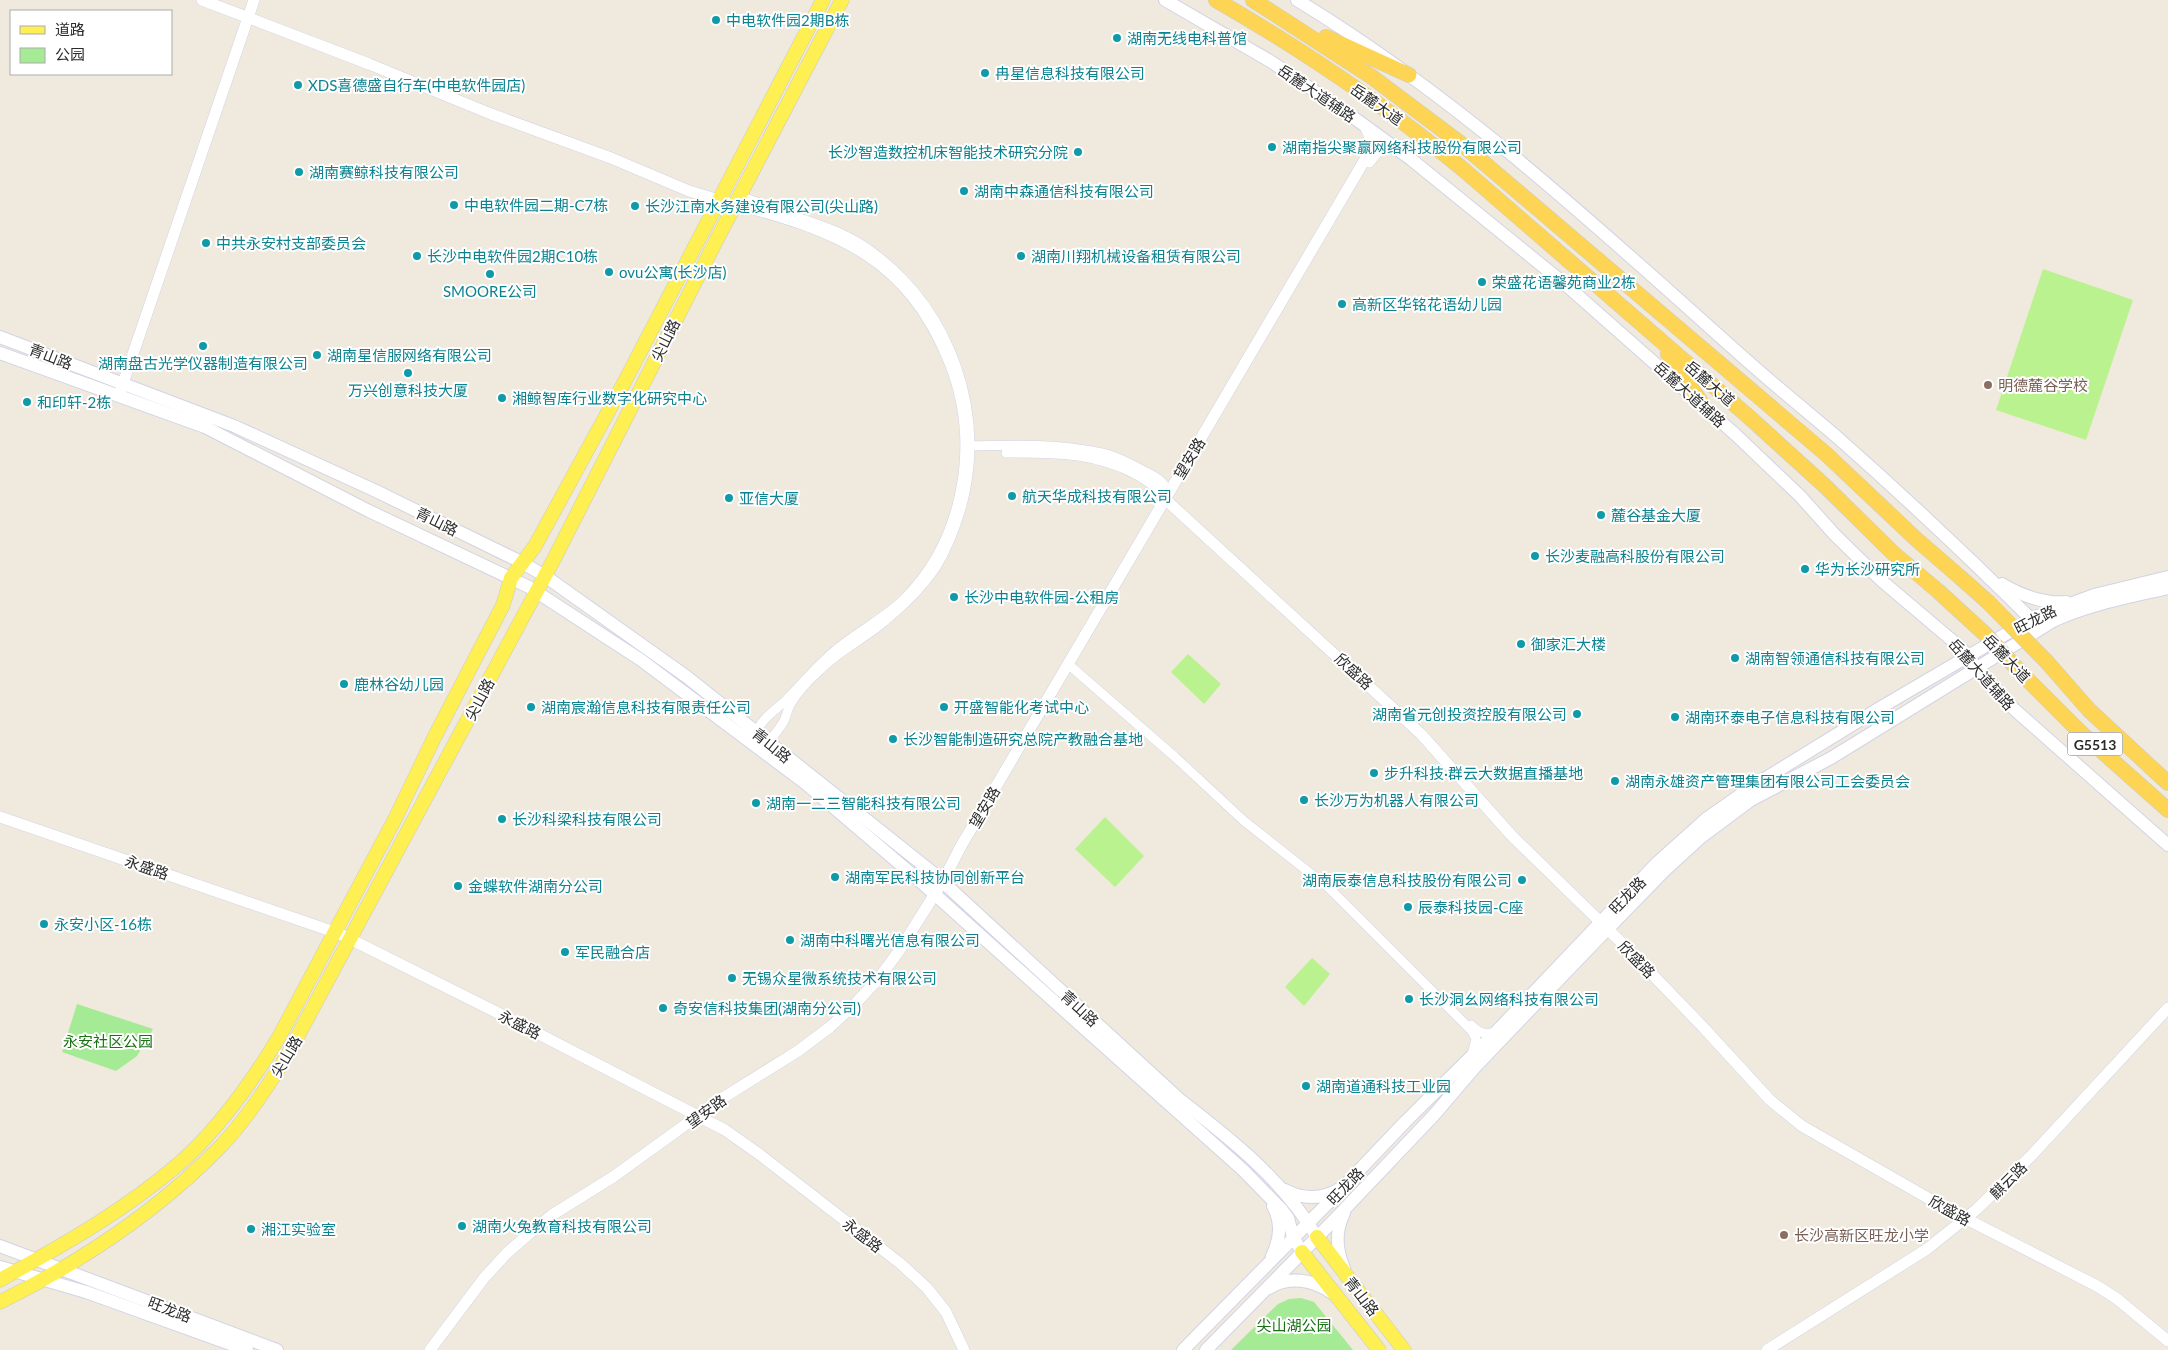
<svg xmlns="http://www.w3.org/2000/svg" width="2168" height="1350" font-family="Lato,'Noto Sans SC',sans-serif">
<rect width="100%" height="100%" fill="#efeadd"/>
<g fill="#a5ea94">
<path d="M77 1004 153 1029 137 1056 116 1071 62 1052Z"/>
<path d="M1301 1298 1314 1302 1353 1350H1231L1278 1304 1289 1299Z"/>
</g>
<g fill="#baf28f">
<path d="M2043 269 2133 300 2086 440 1996 410Z"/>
<path d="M1188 654 1221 684 1204 704 1171 672Z"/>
<path d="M1105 817 1144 856 1115 887 1075 849Z"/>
<path d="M1312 958 1330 974 1304 1006 1285 987Z"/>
</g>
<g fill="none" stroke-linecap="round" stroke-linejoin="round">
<g stroke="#d2d3e6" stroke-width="10">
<g id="minor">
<path d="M739 197C757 201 772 208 789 214 818 225 846 232 871 251 950 309 987 410 962 505 956 526 948 548 936 567 920 591 898 611 875 629 856 643 835 654 818 672 809 680 800 690 793 700 788 706 787 714 784 721 780 728 774 735 769 742L765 743"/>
<path d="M735 205C837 232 907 258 949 363 980 441 965 537 905 598 884 619 858 631 836 650 818 664 804 682 788 698 778 709 756 721 756 738"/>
<path d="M966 446C1008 445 1055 443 1097 452 1114 455 1129 463 1144 471 1155 476 1165 481 1168 494"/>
<path d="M1006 453C1054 453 1095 452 1139 476 1149 483 1158 488 1165 499"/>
<path d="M1068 664 1175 757 1244 821 1329 888 1472 1031 1476 1039 1472 1055"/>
<path d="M1471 1025C1479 1033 1486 1036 1497 1031"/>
</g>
</g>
<g stroke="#d2d3e6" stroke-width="12">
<g id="tertiary">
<path d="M202 0 369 64 491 114 611 158 689 191 735 205"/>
<path d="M1369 162 1380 148H1389L1398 150"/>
<path d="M120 392 254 0"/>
<path d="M1165 499 1421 734 1512 836 1622 943 1702 1026 1770 1100 1802 1126 1947 1209 2097 1286 2116 1298 2168 1341"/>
<path d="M0 817 340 934 508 1018 725 1130 759 1154 901 1264 927 1288 946 1312 964 1350"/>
<path d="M430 1350 484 1278 507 1253 531 1232 552 1215 613 1177 721 1099 798 1051 830 1027 856 1003 879 978 899 951 943 881 961 846 1367 156C1372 144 1371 136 1364 125"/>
<path d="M1767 1350 1927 1249 1977 1209 2031 1156 2168 1008"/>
</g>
</g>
<g stroke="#d2d3e6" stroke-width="14">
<g id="secondary">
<path d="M1165 0 1270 61 1350 115 1412 160 1566 285 1736 435 1800 496 1835 535 1882 581 1960 647 1985 678 2015 710 2168 845"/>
<path d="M1297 0C1457 97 1595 225 1734 349 1768 380 1803 408 1838 438 1906 498 1973 561 2037 625"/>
<path d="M0 337 234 426 376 491 521 562 545 576 687 677 932 872 1179 1099C1231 1139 1283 1180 1317 1237"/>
<path d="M0 353 205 427 369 511 529 587 641 660 805 783 921 882 1095 1038 1243 1170 1281 1209 1288 1218 1293 1237 1302 1252"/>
<path d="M2002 584C2020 595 2044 604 2066 602"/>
<path d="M1285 1190C1301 1199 1323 1200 1339 1189"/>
<path d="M0 1246 277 1350"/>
<path d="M1272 1256C1280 1240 1282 1222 1273 1206"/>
<path d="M0 1267 86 1292 247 1350"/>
<path d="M1344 1268C1336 1249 1335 1232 1344 1213"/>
<path d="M1269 1288C1288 1275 1314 1280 1332 1293"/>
<path d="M1183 1350 1329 1202 1405 1122 1497 1031 1657 863 1706 819 1756 784 1878 709 2035 617 2094 595 2168 577"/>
<path d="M1206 1350 1339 1215 1434 1115 1475 1067 1592 945 1665 870 1700 838 1751 800 1831 758 2053 621C2090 604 2129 597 2168 588"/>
</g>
</g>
<g stroke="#ccc" stroke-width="15">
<g id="primary">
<path d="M1317 1237 1404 1350"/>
<path d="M1302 1252 1379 1350"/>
<path d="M0 1280C63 1245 126 1210 181 1162 220 1127 252 1082 279 1037L396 817 435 736 503 605 511 578 535 546 625 381 823 0"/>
<path d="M0 1302C81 1262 159 1210 222 1145 247 1118 267 1087 287 1056L554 559 716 241 842 0"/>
</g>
</g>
<g stroke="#ccc" stroke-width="16">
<g id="trunk">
<path d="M1216 0C1303 50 1387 107 1464 170L1749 417 1825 486 1892 552 1938 591"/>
<path d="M1253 0 1372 77 1464 146 1826 454 1916 539 1961 578"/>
<path d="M1326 37 1409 75"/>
<path d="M1668 354 1703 405"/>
<path d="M2047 662 2089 710 2168 783"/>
<path d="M2024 676 2078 730 2168 810"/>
</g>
</g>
<use href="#minor" stroke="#fff" stroke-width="9"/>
<use href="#tertiary" stroke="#fff" stroke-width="11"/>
<use href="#secondary" stroke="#fff" stroke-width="12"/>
<use href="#primary" stroke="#feef53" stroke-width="14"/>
<use href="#trunk" stroke="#fed455" stroke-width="15"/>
<g stroke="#ccc" stroke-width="16" stroke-linecap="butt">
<g id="trunk-bridge">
<path d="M1961 578 1988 602 2047 662"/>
<path d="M1938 591 1985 634 2024 676"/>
</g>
</g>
<use href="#trunk-bridge" stroke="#fed455" stroke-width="15"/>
</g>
<g fill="#0f9aa8" stroke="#fff" stroke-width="2">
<circle cx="716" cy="20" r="5"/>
<circle cx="1117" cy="38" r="5"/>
<circle cx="985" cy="73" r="5"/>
<circle cx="298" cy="85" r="5"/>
<circle cx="1272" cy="147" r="5"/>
<circle cx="1078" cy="152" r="5"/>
<circle cx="299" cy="172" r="5"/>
<circle cx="964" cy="191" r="5"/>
<circle cx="454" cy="205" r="5"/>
<circle cx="635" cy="206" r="5"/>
<circle cx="206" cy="243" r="5"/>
<circle cx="417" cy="256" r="5"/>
<circle cx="1021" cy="256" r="5"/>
<circle cx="609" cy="272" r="5"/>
<circle cx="490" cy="274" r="5"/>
<circle cx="1482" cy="282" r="5"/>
<circle cx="1342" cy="304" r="5"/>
<circle cx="203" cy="346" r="5"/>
<circle cx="317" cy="355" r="5"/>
<circle cx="408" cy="373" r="5"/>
<circle cx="502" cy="398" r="5"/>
<circle cx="27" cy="402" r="5"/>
<circle cx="1012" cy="496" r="5"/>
<circle cx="729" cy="498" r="5"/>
<circle cx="1601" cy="515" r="5"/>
<circle cx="1535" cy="556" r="5"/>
<circle cx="1805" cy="569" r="5"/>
<circle cx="954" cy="597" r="5"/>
<circle cx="1521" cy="644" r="5"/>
<circle cx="1735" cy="658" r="5"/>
<circle cx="344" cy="684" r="5"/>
<circle cx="531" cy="707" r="5"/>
<circle cx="944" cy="707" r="5"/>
<circle cx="1577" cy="714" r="5"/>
<circle cx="1675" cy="717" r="5"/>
<circle cx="893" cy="739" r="5"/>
<circle cx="1374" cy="773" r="5"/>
<circle cx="1615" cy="781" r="5"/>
<circle cx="1304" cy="800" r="5"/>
<circle cx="756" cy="803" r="5"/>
<circle cx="502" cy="819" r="5"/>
<circle cx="835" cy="877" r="5"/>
<circle cx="1522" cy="880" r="5"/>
<circle cx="458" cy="886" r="5"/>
<circle cx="1408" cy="907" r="5"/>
<circle cx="44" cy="924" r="5"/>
<circle cx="790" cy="940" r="5"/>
<circle cx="565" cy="952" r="5"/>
<circle cx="732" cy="978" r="5"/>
<circle cx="1409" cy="999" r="5"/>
<circle cx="663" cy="1008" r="5"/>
<circle cx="1306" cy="1086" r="5"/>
<circle cx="462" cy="1226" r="5"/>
<circle cx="251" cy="1229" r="5"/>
</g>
<g fill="#8d6e63" stroke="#fff" stroke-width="2">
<circle cx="1988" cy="385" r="5"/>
<circle cx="1784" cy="1235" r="5"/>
</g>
<g text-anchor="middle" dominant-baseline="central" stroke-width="4" stroke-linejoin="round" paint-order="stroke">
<rect fill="#fff" stroke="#6b6b6b" stroke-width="1" x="2067.5" y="732.5" width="55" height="23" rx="4"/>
<g font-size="14" font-weight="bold" fill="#2c2c2c">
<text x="2095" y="744">G5513</text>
</g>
<g font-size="15" fill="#0d838f" stroke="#fff" text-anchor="start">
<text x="726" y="20">中电软件园2期B栋</text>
<text x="1127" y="38">湖南无线电科普馆</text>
<text x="995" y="73">冉星信息科技有限公司</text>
<text x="308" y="85">XDS喜德盛自行车(中电软件园店)</text>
<text x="1282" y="147">湖南指尖聚赢网络科技股份有限公司</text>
<text x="1068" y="152" text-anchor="end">长沙智造数控机床智能技术研究分院</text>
<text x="309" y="172">湖南赛鲸科技有限公司</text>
<text x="974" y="191">湖南中森通信科技有限公司</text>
<text x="464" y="205">中电软件园二期-C7栋</text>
<text x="645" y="206">长沙江南水务建设有限公司(尖山路)</text>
<text x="216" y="243">中共永安村支部委员会</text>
<text x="427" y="256">长沙中电软件园2期C10栋</text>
<text x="1031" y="256">湖南川翔机械设备租赁有限公司</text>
<text x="619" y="272">ovu公寓(长沙店)</text>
<text x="1492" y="282">荣盛花语馨苑商业2栋</text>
<text x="490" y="291" text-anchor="middle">SMOORE公司</text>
<text x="1352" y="304">高新区华铭花语幼儿园</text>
<text x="327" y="355">湖南星信服网络有限公司</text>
<text x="203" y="363" text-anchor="middle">湖南盘古光学仪器制造有限公司</text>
<text x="408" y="390" text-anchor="middle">万兴创意科技大厦</text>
<text x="512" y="398">湘鲸智库行业数字化研究中心</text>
<text x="37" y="402">和印轩-2栋</text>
<text x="1022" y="496">航天华成科技有限公司</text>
<text x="739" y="498">亚信大厦</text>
<text x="1611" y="515">麓谷基金大厦</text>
<text x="1545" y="556">长沙麦融高科股份有限公司</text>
<text x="1815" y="569">华为长沙研究所</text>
<text x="964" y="597">长沙中电软件园-公租房</text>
<text x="1531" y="644">御家汇大楼</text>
<text x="1745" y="658">湖南智领通信科技有限公司</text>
<text x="354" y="684">鹿林谷幼儿园</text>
<text x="541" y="707">湖南宸瀚信息科技有限责任公司</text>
<text x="954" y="707">开盛智能化考试中心</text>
<text x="1567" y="714" text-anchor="end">湖南省元创投资控股有限公司</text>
<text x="1685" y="717">湖南环泰电子信息科技有限公司</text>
<text x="903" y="739">长沙智能制造研究总院产教融合基地</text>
<text x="1384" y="773">步升科技·群云大数据直播基地</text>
<text x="1625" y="781">湖南永雄资产管理集团有限公司工会委员会</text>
<text x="1314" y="800">长沙万为机器人有限公司</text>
<text x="766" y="803">湖南一二三智能科技有限公司</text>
<text x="512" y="819">长沙科梁科技有限公司</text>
<text x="845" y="877">湖南军民科技协同创新平台</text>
<text x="1512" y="880" text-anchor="end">湖南辰泰信息科技股份有限公司</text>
<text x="468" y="886">金蝶软件湖南分公司</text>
<text x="1418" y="907">辰泰科技园-C座</text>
<text x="54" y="924">永安小区-16栋</text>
<text x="800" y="940">湖南中科曙光信息有限公司</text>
<text x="575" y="952">军民融合店</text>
<text x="742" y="978">无锡众星微系统技术有限公司</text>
<text x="1419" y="999">长沙洞幺网络科技有限公司</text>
<text x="673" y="1008">奇安信科技集团(湖南分公司)</text>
<text x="1316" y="1086">湖南道通科技工业园</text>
<text x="472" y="1226">湖南火兔教育科技有限公司</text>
<text x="261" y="1229">湘江实验室</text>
</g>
<g font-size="15" fill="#2c2c2c" stroke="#fff">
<text transform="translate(1317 93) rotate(34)">岳麓大道辅路</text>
<text transform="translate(1377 104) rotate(35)">岳麓大道</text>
<text transform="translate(665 340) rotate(-64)">尖山路</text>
<text transform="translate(51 356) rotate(21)">青山路</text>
<text transform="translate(1710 383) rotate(41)">岳麓大道</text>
<text transform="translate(1690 394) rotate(42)">岳麓大道辅路</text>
<text transform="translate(1189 458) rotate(-59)">望安路</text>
<text transform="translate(437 521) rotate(26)">青山路</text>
<text transform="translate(2035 619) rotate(-27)">旺龙路</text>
<text transform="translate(2007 658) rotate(46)">岳麓大道</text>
<text transform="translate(1354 671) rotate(43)">欣盛路</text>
<text transform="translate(1982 674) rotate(48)">岳麓大道辅路</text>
<text transform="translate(479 699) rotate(-62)">尖山路</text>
<text transform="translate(772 745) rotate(39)">青山路</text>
<text transform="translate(984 807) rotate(-60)">望安路</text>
<text transform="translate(147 867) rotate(19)">永盛路</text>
<text transform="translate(1627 895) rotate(-46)">旺龙路</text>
<text transform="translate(1637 959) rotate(46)">欣盛路</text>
<text transform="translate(1080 1008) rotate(43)">青山路</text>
<text transform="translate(520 1024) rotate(27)">永盛路</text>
<text transform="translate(286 1056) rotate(-59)">尖山路</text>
<text transform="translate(706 1111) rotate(-36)">望安路</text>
<text transform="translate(2008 1180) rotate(-45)">麒云路</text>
<text transform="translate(1345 1186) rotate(-46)">旺龙路</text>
<text transform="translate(1950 1210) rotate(29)">欣盛路</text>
<text transform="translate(863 1235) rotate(38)">永盛路</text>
<text transform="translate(1362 1296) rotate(52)">青山路</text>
<text transform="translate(170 1309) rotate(21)">旺龙路</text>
</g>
<g font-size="15" fill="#785e54" stroke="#fff" text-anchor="start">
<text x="1998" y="385">明德麓谷学校</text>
<text x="1794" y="1235">长沙高新区旺龙小学</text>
</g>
<g font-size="15" fill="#197113" stroke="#fff">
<text x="108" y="1041">永安社区公园</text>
<text x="1294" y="1325">尖山湖公园</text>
</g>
</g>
<rect x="10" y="10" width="162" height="65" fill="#ffffff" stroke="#ababab"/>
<rect x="20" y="26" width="25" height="8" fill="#feef53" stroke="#ababab"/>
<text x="55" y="35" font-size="15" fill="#2c2c2c">道路</text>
<rect x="20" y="48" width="25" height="15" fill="#a5ea94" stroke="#ababab"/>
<text x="55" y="60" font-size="15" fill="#2c2c2c">公园</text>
</svg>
